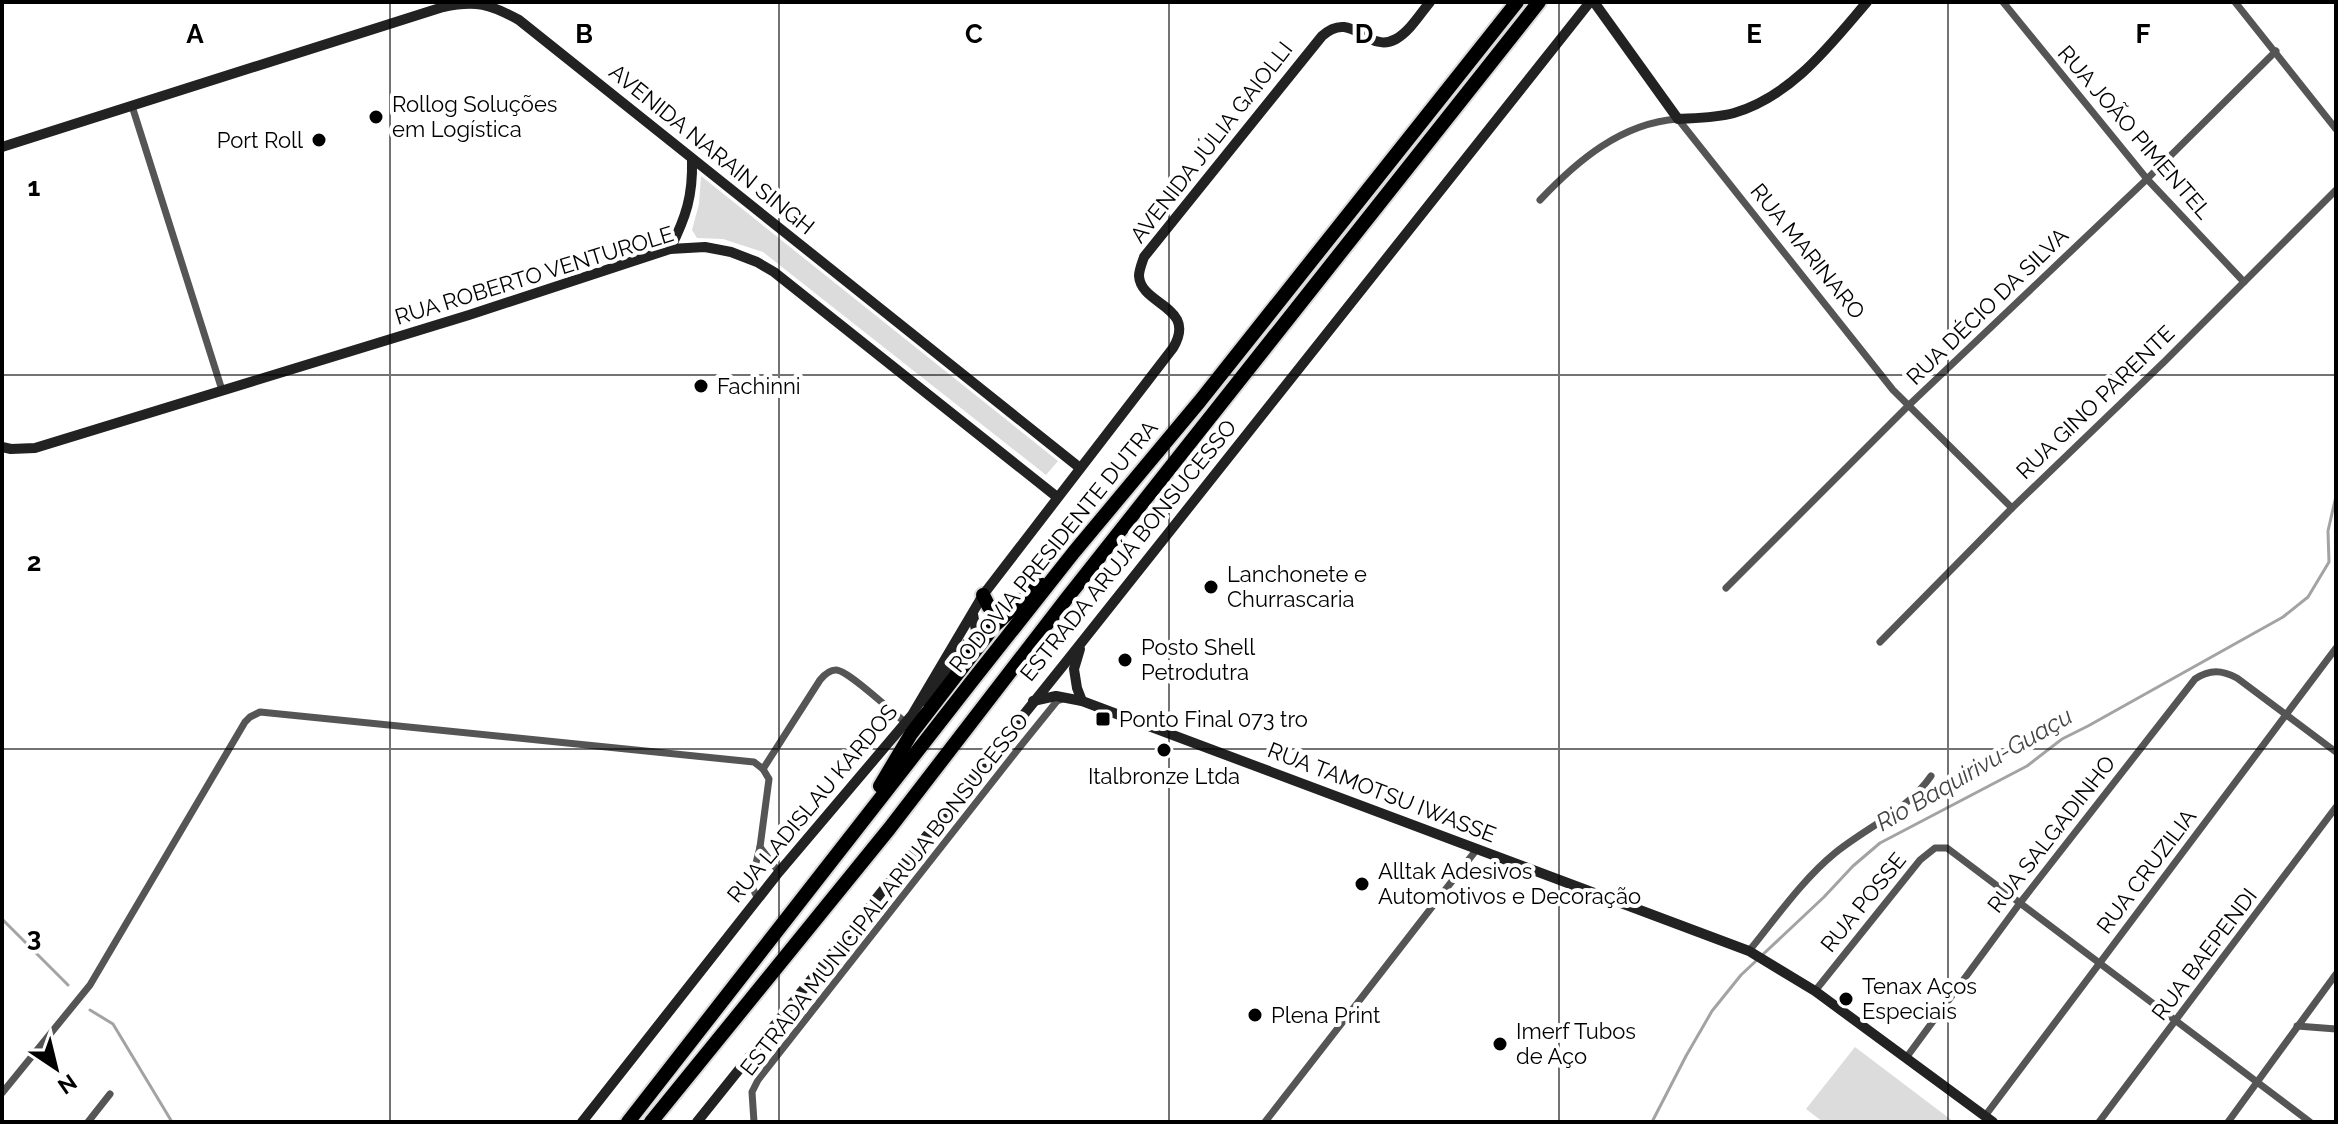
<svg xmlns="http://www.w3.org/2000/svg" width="2338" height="1124" font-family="Raleway,sans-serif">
<rect width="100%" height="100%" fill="#fff"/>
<g fill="#dcdcdc">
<path d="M701 176 1058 461 1046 475 763 252 723 239 697 238 692 230 699 204Z"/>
<path d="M1855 1047 1954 1122H1823L1806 1109Z"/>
</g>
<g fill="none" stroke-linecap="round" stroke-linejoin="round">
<g stroke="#a3a3a3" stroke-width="3">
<path d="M2 919 68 985"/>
<path d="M90 1010 113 1024 172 1122"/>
<path d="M1652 1122 1686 1056 1712 1011 1741 975 1824 897 1853 866 1880 843 2027 766 2062 739 2088 726 2283 617 2308 597 2329 562 2328 531 2336 496"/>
</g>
<g stroke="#dbdbdb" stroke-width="18">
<g id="highway">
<path d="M983 595 989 607 1009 612"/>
<path d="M880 786 911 734 995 625 1040 584"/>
<path d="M628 1122 972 681 1074 552 1200 401 1517 2"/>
<path d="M651 1122 889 829 1067 598 1539 2"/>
</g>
</g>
<g stroke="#555" stroke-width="7">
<path d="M2003 2 2147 179 2244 282"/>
<path d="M2235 2 2336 129"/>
<path d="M132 106 222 390"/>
<path d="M1540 200C1577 161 1621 123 1678 119L1893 390 2012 508"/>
<path d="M1726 588 1909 405 2147 179 2276 51"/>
<path d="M1880 642 2012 508 2165 361 2336 190"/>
<path d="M763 769 820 680C824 675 829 670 836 670 848 670 893 713 905 722"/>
<path d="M760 847 779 872"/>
<path d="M1749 951C1776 918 1802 880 1835 853 1867 827 1907 811 1931 776"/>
<path d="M1815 991 1920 860 1935 848H1947L2310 1122"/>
<path d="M2297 1026 2336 1029"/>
<path d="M1906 1058 2020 903 2195 679C2210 669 2222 670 2237 678L2336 752"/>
<path d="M2 1093 90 985 245 722 250 717 260 712 754 762 763 769 769 779 760 847 752 879 753 889 758 899"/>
<path d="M1985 1116 2336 648"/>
<path d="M88 1122 110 1094"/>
<path d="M754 1122 752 1092 758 1080 1019 748 1057 701 1063 699"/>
<path d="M1265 1122 1477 849"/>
<path d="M2099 1122 2336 807"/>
<path d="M2228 1122 2336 974"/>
</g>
<g stroke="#222" stroke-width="10">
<path d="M1594 2 1678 119C1696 118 1716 118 1734 113 1792 96 1830 45 1867 2"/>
<path d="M2 147 443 7C476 0 490 4 519 20L1080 468"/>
<path d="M670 249C686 217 693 196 692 160"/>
<path d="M2 447 11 449 35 448 469 315 670 249 705 247 731 252 757 262 774 272 1057 497"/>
<path d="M1080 649 1074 669 1077 688 1082 701"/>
<path d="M924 701 976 631 973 614"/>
<path d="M1033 701 1056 696 1082 701 1749 951 1815 991 1993 1122"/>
<path d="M582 1122 779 872 912 715 983 595 1173 348C1198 306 1141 306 1139 276 1139 270 1142 263 1144 257L1322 36C1353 8 1367 55 1396 39 1410 31 1420 14 1430 2"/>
<path d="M697 1122 1066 662 1590 2"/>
</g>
<use href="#highway" stroke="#000" stroke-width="14"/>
</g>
<path fill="none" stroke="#000" stroke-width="2" stroke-opacity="0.55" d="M390 2V1122M779 2V1122M1169 2V1122M1559 2V1122M1948 2V1122M2 375H2336M2 749H2336"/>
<g fill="#000" stroke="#fff" stroke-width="3">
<circle cx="376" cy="117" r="8"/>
<circle cx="319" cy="140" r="8"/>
<circle cx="701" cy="386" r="8"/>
<circle cx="1211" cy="587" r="8"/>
<circle cx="1125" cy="660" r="8"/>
<rect x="1095" y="711" width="16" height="16" rx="4"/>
<circle cx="1164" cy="750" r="8"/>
<circle cx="1362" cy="884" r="8"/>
<circle cx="1846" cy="999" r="8"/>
<circle cx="1255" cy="1015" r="8"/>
<circle cx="1500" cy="1044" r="8"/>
</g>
<g text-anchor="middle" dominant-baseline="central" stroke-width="8" stroke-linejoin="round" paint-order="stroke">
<g font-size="22" fill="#000" stroke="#fff" text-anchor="start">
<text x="392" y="104">Rollog Soluções<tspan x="392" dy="25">em Logística</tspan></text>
<text x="303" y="140" text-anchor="end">Port Roll</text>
<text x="717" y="386">Fachinni</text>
<text x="1227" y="574">Lanchonete e<tspan x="1227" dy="25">Churrascaria</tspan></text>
<text x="1141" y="647">Posto Shell<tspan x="1141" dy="25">Petrodutra</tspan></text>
<text x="1119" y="719">Ponto Final 073 tro</text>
<text x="1164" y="776" text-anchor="middle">Italbronze Ltda</text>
<text x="1378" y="871">Alltak Adesivos<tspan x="1378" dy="25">Automotivos e Decoração</tspan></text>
<text x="1862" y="986">Tenax Aços<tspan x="1862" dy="25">Especiais</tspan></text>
<text x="1271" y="1015">Plena Print</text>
<text x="1516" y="1031">Imerf Tubos<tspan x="1516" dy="25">de Aço</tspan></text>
</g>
<g font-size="22" fill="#000" stroke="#fff">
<text transform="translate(2135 132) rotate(49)">RUA JOÃO PIMENTEL</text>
<text transform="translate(1211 142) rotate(-52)">AVENIDA JÚLIA GAIOLLI</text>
<text transform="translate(712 149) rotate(39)">AVENIDA NARAIN SINGH</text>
<text transform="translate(1808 251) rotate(51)">RUA MARINARO</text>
<text transform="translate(534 275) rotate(-17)">RUA ROBERTO VENTUROLE</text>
<text transform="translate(1987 306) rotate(-44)">RUA DÉCIO DA SILVA</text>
<text transform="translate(2095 402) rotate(-44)">RUA GINO PARENTE</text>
<text transform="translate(1053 546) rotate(-51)">RODOVIA PRESIDENTE DUTRA</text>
<text transform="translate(1128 550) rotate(-51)">ESTRADA ARUJÁ BONSUCESSO</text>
<text transform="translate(1382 792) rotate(21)">RUA TAMOTSU IWASSE</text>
<text transform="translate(812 803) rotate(-50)">RUA LADISLAU KARDOS</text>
<text transform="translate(2051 834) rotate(-52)">RUA SALGADINHO</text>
<text transform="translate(2146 871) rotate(-53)">RUA CRUZILIA</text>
<text transform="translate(884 894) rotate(-52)">ESTRADA MUNICIPAL ARUJA BONSUCESSO</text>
<text transform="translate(1863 902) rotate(-51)">RUA POSSE</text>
<text transform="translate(2204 954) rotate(-53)">RUA BAEPENDI</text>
</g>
<g font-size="24" font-style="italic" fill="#444" stroke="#fff">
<text transform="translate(1974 769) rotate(-30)">Rio Baquirivu-Guaçu</text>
</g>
</g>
<g font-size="26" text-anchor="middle" font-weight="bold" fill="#000" stroke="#fff" stroke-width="8" stroke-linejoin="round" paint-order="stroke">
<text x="195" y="43">A</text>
<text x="584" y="43">B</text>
<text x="974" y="43">C</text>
<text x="1364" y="43">D</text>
<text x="1754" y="43">E</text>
<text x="2143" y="43">F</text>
<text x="34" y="196">1</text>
<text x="34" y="571">2</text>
<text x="34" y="946">3</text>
</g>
<rect width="2338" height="1124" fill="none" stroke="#000000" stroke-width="8"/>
<g transform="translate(56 1068) rotate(145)" stroke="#ffffff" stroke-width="6" paint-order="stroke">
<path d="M0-6L14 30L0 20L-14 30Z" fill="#000000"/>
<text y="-12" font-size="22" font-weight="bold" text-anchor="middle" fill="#000000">N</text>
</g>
</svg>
